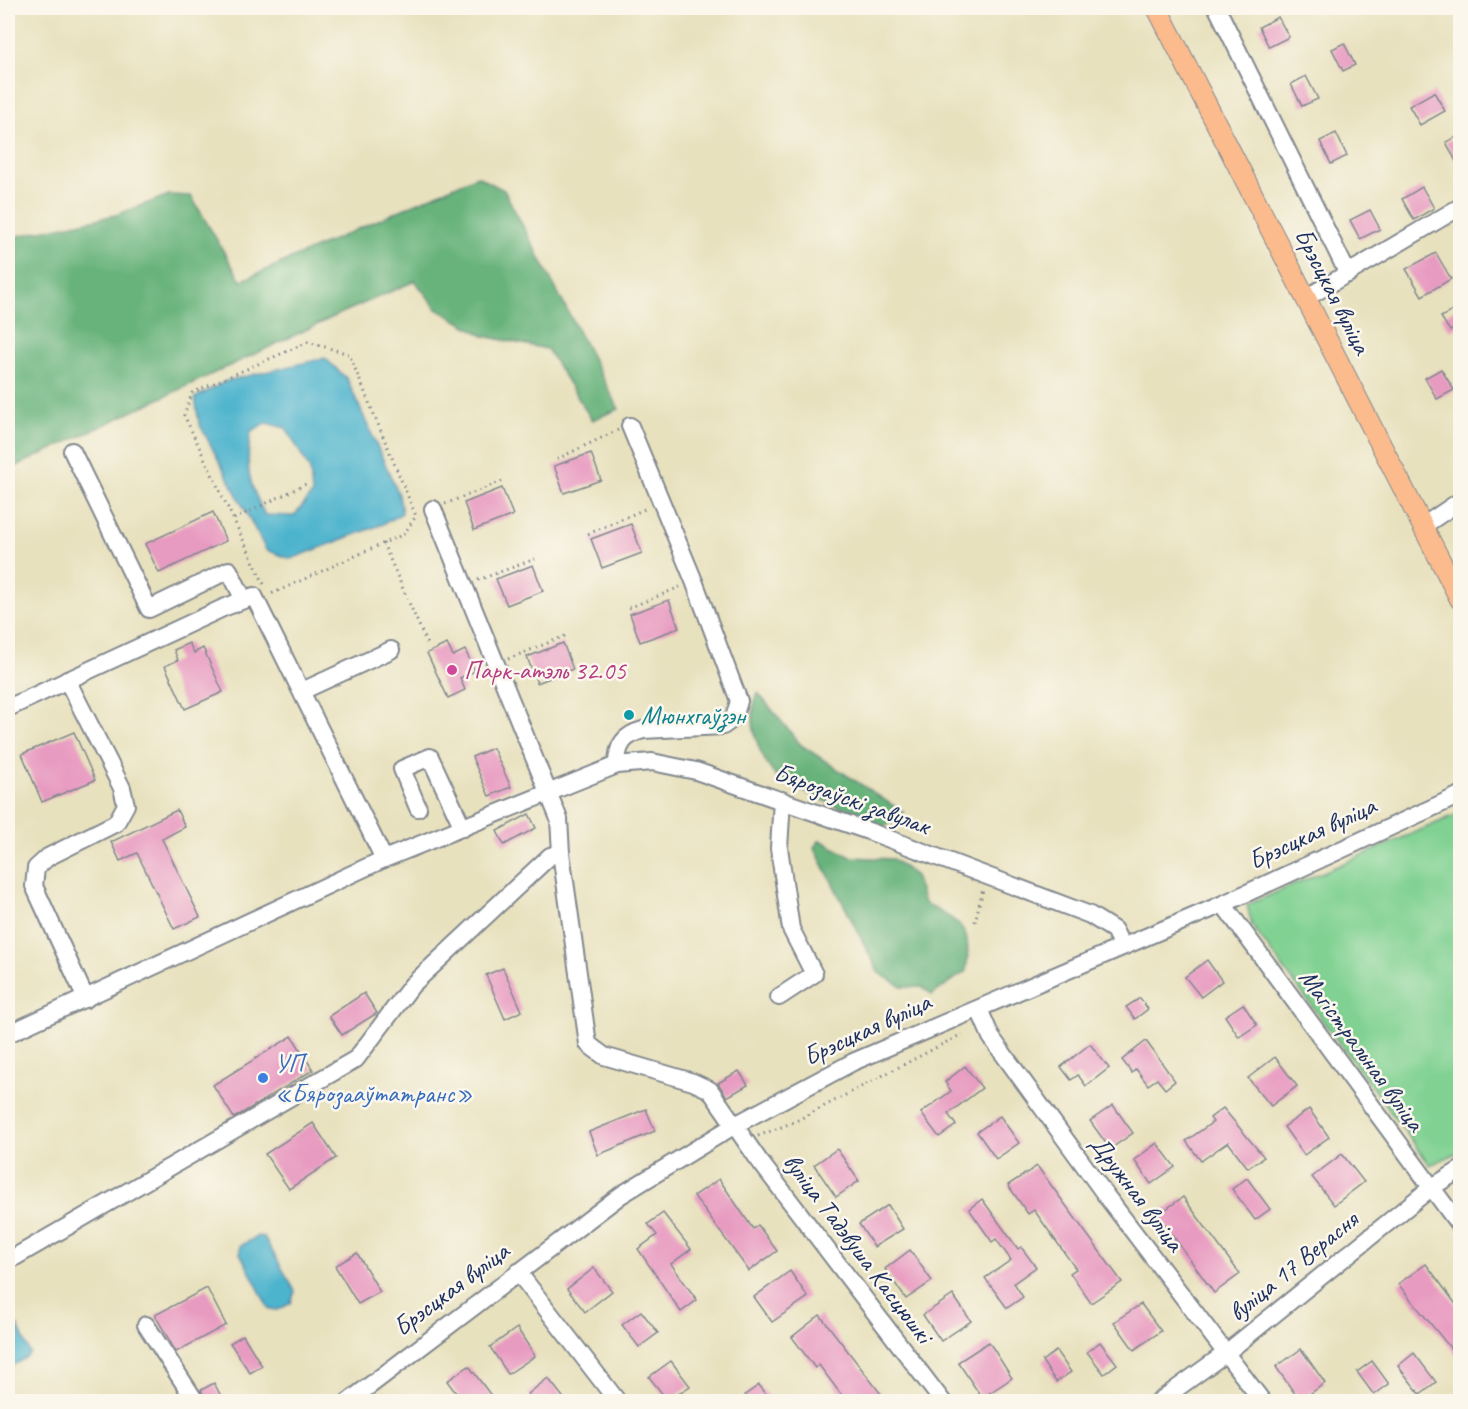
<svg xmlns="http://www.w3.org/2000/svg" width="1468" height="1409" font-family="Caveat,sans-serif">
<rect width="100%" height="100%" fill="#fbf7ec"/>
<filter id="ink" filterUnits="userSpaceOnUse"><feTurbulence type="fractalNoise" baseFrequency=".0167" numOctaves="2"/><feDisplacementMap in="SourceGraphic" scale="12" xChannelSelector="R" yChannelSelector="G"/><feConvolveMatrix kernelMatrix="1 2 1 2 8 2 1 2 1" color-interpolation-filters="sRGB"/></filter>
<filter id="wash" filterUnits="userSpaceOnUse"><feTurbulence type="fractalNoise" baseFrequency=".008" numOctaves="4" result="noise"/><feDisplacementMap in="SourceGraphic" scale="24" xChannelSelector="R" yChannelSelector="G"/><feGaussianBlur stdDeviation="1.35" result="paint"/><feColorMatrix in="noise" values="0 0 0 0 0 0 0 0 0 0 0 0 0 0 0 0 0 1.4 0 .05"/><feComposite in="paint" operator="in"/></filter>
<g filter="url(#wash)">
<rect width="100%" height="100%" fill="#e8e1be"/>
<path fill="#80d192" stroke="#4e8078" stroke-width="1.5" d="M1460 813V1152L1430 1165 1252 926 1247 905Z"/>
<g fill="#68b37c" stroke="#42716d" stroke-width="1.5">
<path d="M477 176 504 190 619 409 592 420 547 349 484 336 437 309 415 281 344 312 8 470V238L116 215 169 195 191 196 241 281Z"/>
<path d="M758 693 801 745 903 812 902 819 882 827 779 780C759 758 745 722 758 693Z"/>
<path d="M820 840 851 857 893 859 915 876 924 903C961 924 973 924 966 971L932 995 922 987H902L879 973 814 847Z"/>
</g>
<g fill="#4eb4cd" stroke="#347296" stroke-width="1.5" fill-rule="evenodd">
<path d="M325 358 347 379 399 495 402 513 383 524 291 559 266 550 199 423 195 398 226 381ZM266 423 286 428 310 470 312 494 294 516 265 515C248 483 245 467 251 431Z"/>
<path d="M258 1236 264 1237 295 1291 291 1303 278 1310 269 1309 240 1253V1246Z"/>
<path d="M8 1326H18L30 1353 24 1359 8 1368Z"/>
</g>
<g id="blocks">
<g fill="#e89bc1">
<path d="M1278 17 1289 37 1269 47 1259 27Z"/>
<path d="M1344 43 1355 65 1343 71 1332 49Z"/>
<path d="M1306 76 1318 99 1302 106 1291 84Z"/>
<path d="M1434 92 1445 111 1420 125 1409 106Z"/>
<path d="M1336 133 1347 156 1331 164 1320 141Z"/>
<path d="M1461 135V171L1446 142Z"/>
<path d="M1422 187 1434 208 1414 220 1402 199Z"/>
<path d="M1370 210 1380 229 1360 239 1350 220Z"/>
<path d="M1436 253 1451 279 1422 296 1406 269Z"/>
<path d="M1461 306V325L1450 331 1441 317Z"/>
<path d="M1441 369 1454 390 1437 399 1425 378Z"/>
<path d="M591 453 601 480 564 493 554 466Z"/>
<path d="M502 488 513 515 474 530 464 503Z"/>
<path d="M213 512 226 541 159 573 145 544Z"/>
<path d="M631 524 642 553 602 568 591 539Z"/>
<path d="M533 565 543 591 507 605 496 579Z"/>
<path d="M669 600 679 628 640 642 630 614Z"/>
<path d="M189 643 194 653 203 648 223 692 185 709 165 666 178 660 174 650Z"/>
<path d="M563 643 573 669 537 683 527 657Z"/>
<path d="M447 644 453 656 465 650 475 671 460 678 465 690 448 698 427 653Z"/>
<path d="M74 732 95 780 42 802 22 754Z"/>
<path d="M493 748 511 787 489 796 472 757Z"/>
<path d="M177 810 185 827 162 839 200 917 174 929 137 853 120 861 111 842Z"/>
<path d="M529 814 536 828 504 845 497 831Z"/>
<path d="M1207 960 1222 981 1201 997 1185 977Z"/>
<path d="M503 968 522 1011 505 1019 486 975Z"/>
<path d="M364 993 377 1013 342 1035 329 1016Z"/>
<path d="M1140 998 1148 1009 1135 1019 1126 1007Z"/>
<path d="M1243 1004 1257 1025 1239 1037 1225 1016Z"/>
<path d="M292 1036 313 1070 234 1118 213 1085Z"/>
<path d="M1146 1041 1175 1081 1165 1089 1157 1079 1148 1085 1136 1069 1132 1073 1122 1060Z"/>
<path d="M1090 1044 1109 1068 1086 1086 1078 1075 1071 1080 1061 1067Z"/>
<path d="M1275 1057 1297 1086 1271 1106 1248 1078Z"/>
<path d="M965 1066 982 1088 948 1114 956 1125 939 1137 921 1113 951 1091 945 1082Z"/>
<path d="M739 1071 748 1085 727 1097 718 1083Z"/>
<path d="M1113 1105 1133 1133 1110 1149 1090 1121Z"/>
<path d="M1223 1108 1264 1157 1248 1168 1228 1142 1201 1161 1186 1141 1213 1122 1210 1118Z"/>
<path d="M646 1109 655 1131 598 1155 589 1132Z"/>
<path d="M1309 1109 1329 1137 1304 1155 1284 1127Z"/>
<path d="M1000 1116 1019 1143 996 1159 977 1132Z"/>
<path d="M313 1123 336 1158 289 1189 265 1154Z"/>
<path d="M1157 1143 1175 1167 1151 1184 1134 1160Z"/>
<path d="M837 1149 859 1181 836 1197 814 1165Z"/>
<path d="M1342 1154 1364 1182 1334 1205 1312 1177Z"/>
<path d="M1037 1166 1122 1282 1091 1303 1070 1273 1076 1269 1034 1210 1028 1214 1008 1185Z"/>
<path d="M1247 1178 1270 1209 1255 1220 1232 1189Z"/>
<path d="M719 1179 753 1229 758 1225 777 1251 749 1271 694 1196Z"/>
<path d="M1183 1197 1240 1274 1214 1293 1158 1215Z"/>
<path d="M982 1199 1018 1249 1021 1247 1036 1267 1014 1283 1023 1297 1007 1308 985 1278 1011 1260 996 1239 992 1242 969 1209Z"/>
<path d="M888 1205 903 1229 874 1247 859 1224Z"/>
<path d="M663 1213 691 1249 671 1264 697 1300 681 1312 638 1249 657 1235 648 1224Z"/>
<path d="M910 1250 932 1281 906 1299 885 1269Z"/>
<path d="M357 1253 380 1292 358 1304 335 1266Z"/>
<path d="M1426 1264 1461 1311V1361L1398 1284Z"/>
<path d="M594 1268 612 1291 585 1312 567 1289Z"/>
<path d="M790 1271 808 1297 772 1322 754 1297Z"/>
<path d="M207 1288 226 1325 176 1352 155 1315Z"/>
<path d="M953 1295 971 1321 941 1341 923 1315Z"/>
<path d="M1141 1304 1161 1331 1134 1350 1114 1322Z"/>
<path d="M641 1311 658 1333 639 1347 622 1325Z"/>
<path d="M820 1315 881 1394 871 1401H846L819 1365 815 1368 792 1337Z"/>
<path d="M517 1328 535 1356 508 1374 490 1347Z"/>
<path d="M243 1335 262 1366 250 1373 230 1343Z"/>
<path d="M989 1342 1012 1378 982 1398 958 1362Z"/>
<path d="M1100 1342 1117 1364 1104 1374 1087 1352Z"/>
<path d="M1301 1349 1325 1383 1300 1401 1276 1367Z"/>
<path d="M1056 1351 1071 1372 1056 1382 1042 1361Z"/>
<path d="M1414 1353 1436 1382 1420 1394 1398 1366Z"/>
<path d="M671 1361 690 1386 668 1401 649 1377Z"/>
<path d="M1372 1361 1389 1384 1374 1395 1357 1372Z"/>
<path d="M469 1366 495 1401H462L447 1381Z"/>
<path d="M548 1378 566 1401H534L528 1394Z"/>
<path d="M214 1383 222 1398 206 1401 201 1390Z"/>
<path d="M759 1385 772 1401H750L745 1395Z"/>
</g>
</g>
</g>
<g filter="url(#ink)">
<use href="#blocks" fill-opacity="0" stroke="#82888e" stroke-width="1.5"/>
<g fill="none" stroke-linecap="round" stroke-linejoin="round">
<g stroke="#82888e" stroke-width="20">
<g id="minor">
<path d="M1217 8 1348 274"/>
<path d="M1306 298 1460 207"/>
<path d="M72 451 149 609 229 570 244 600"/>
<path d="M1423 526 1460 501"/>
<path d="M67 680 122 788 126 805 116 823 48 857 36 868 34 886 86 999"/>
<path d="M302 691 391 650"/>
<path d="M8 708 223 608 254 596 384 859"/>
<path d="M617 765C617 745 624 735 643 730L723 726 734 718 739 701 694 581 630 426"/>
<path d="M418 808 402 769 430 757 463 828"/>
<path d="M561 853 588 1044 604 1056 693 1082 710 1090 758 1159 943 1402"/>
<path d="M1223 904 1460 1226"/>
<path d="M779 997 814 974 791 929 779 848 782 800"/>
<path d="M979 1009 991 1037 1107 1197 1263 1402"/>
<path d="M8 1034 384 859 617 765 652 762 696 771 871 832 1090 915 1114 930 1122 946"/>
<path d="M8 1261 356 1059 412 985 550 856 561 853 559 819 433 509"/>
<path d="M518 1272 618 1402"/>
<path d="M146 1325 196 1402"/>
<path d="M348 1402 621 1195 735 1125 853 1062 1223 904 1460 795"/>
<path d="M1158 1402 1226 1353 1432 1187 1460 1170"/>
</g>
</g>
<g stroke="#82888e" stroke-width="22">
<path id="major" d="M1157 8 1460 599"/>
</g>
<g stroke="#82888e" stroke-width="3" stroke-dasharray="1.5 4.5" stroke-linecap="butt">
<path d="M557 459 618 430"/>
<path d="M445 504 505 480"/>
<path d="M234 519 308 483"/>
<path d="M588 534 647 508"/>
<path d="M383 543 428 646"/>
<path d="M478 580 535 559"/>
<path d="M264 584 184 415 192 393 308 342 349 354 416 516 404 534 269 595"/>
<path d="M629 608 680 587"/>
<path d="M508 659 565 636"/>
<path d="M975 922 983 889"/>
<path d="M758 1136 794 1122 962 1034"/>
</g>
<use href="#minor" stroke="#fff" stroke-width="16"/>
<use href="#major" stroke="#fbbb8d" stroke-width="20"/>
</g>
</g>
<circle fill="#d1479c" stroke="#fbf7ec" stroke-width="2" cx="452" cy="670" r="6"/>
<circle fill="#0f9aa8" stroke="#fbf7ec" stroke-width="2" cx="629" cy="715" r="6"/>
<circle fill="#3f7fe0" stroke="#fbf7ec" stroke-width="2" cx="263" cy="1078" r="6"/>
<g text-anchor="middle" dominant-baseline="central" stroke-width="5" stroke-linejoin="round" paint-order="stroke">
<g font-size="26" fill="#1b2f5e" stroke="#fbf7ec">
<text transform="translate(1333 291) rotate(63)">Брэсцкая вуліца</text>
<text transform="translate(852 799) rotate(20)">Бярозаўскі завулак</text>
<text transform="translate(1312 833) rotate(-25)">Брэсцкая вуліца</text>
<text transform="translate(867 1029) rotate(-25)">Брэсцкая вуліца</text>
<text transform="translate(1362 1050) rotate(54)">Магістральная вуліца</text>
<text transform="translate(1137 1193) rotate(53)">Дружная вуліца</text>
<text transform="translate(858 1248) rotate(53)">вуліца Тадэвуша Касцюшкі</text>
<text transform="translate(1293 1266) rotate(-39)">вуліца 17 Верасня</text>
<text transform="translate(451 1289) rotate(-37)">Брэсцкая вуліца</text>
</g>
<g font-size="26" fill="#b23c85" stroke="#fbf7ec" text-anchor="start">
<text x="464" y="670">Парк-атэль 32.05</text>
</g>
<g font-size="26" fill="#0d838f" stroke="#fbf7ec" text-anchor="start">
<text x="641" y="715">Мюнхгаўзэн</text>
</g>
<g font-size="26" fill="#366cbe" stroke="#fbf7ec" text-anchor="start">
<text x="275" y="1063">УП<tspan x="275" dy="30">«Бярозааўтатранс»</tspan></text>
</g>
</g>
<rect width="1468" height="1409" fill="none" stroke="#fbf7ec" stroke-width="30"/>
</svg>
